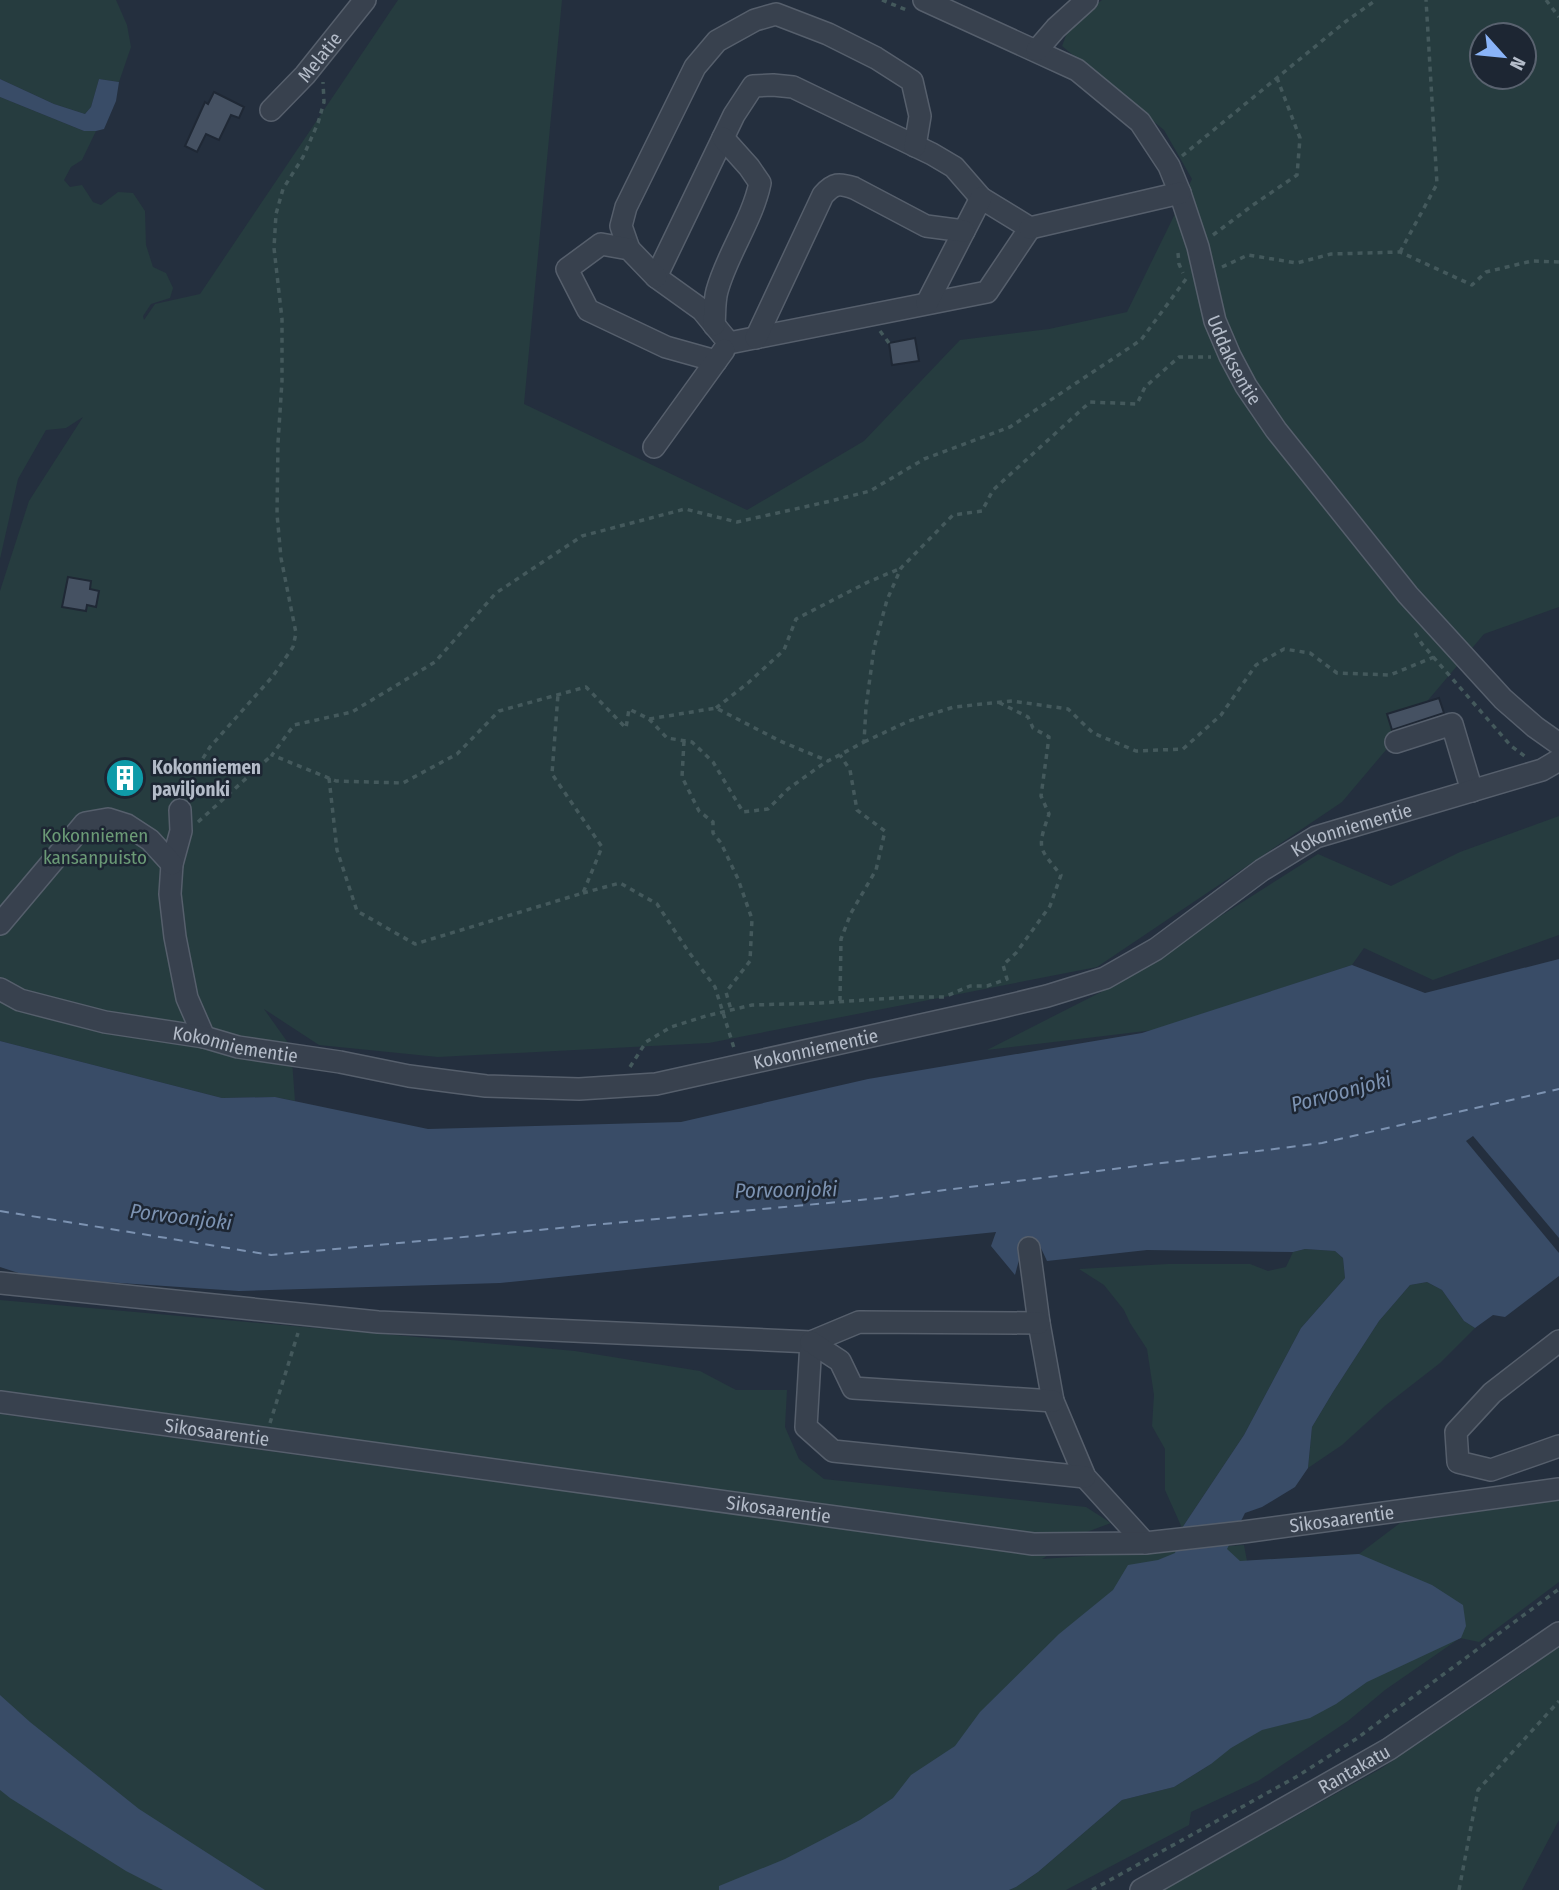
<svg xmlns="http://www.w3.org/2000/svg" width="1559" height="1890" font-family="'Fira Sans Condensed',sans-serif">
<rect width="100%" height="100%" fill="#242f3e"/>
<g fill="#263c3f" fill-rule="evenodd">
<path d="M0 0H116L127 25 131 47 119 82 99 79 91 107 85 114 54 104 0 79Z"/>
<path d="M398 0H562L524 404 747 510 864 441 960 340 1049 329 1127 312 1192 179 1164 130 1062 46 1070 25 1102 0H1559V607L1484 634 1342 802 1097 967 709 1043 438 1057 319 1045 264 1009 291 1047 295 1101 275 1097 222 1098 0 1041V591L29 501 83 417 66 428 46 430 18 479 0 559V97L84 131H96L82 160 71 167 64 180 70 187 82 185 93 202 101 205 118 192 133 193 145 211 146 245 153 267 166 273 173 288 170 298 151 304 143 316 144 320 155 304 200 294ZM1482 35H1524V77H1482Z"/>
<path d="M1559 816V935L1433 980 1364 948 1352 965 1154 1030 987 1050 1103 991 1318 854 1391 886 1460 852Z"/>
<path d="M1305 1249 1335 1251 1343 1258 1345 1278 1301 1328 1244 1435 1182 1528 1165 1490V1449L1152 1426 1154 1395 1147 1349 1130 1323 1124 1310 1104 1285 1079 1269 1168 1264H1250L1268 1271 1286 1267 1293 1252Z"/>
<path d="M1427 1282 1442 1290 1464 1321 1475 1328 1440 1363 1386 1405 1342 1445 1308 1468 1312 1427 1333 1392 1379 1321 1410 1285Z"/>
<path d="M0 1300 575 1351 700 1371 736 1390H787L785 1427 799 1459 824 1479 1086 1507 1111 1523 1084 1533 1042 1559 1244 1545 1247 1561 1359 1554 1400 1523 1559 1500V1582L1479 1642 1460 1638 1385 1690 1348 1721 1258 1781 1191 1812 1189 1825 1066 1890H1009L1016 1887 1038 1872 1122 1800 1174 1787 1211 1764 1206 1753C1214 1730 1225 1735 1244 1730 1249 1729 1254 1726 1259 1723 1279 1712 1284 1702 1290 1681L1300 1679 1313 1683 1317 1692 1310 1701 1314 1708 1328 1698V1688L1338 1682 1357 1684 1363 1675 1359 1667 1370 1652 1385 1647 1398 1651 1403 1657C1418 1650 1421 1648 1422 1631L1413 1624 1393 1622 1366 1629 1351 1647 1331 1656 1304 1649 1276 1666 1261 1655C1251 1664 1243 1675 1232 1682 1206 1701 1173 1706 1145 1722L1092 1784 984 1890H0V1414L341 1461 240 1424 0 1390Z"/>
<path d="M1559 1645V1820L1522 1890H1163L1382 1768 1531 1667Z"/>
</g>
<g fill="#394c67">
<path d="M0 79 54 104 85 114 91 107 99 79 119 82 116 101 104 129 96 131H84L0 97Z"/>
<path d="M1559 959V1276L1505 1317 1493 1315 1475 1328 1464 1321 1442 1290 1427 1282 1410 1285 1379 1321 1333 1392 1312 1427 1308 1468 1295 1487 1262 1507 1245 1513 1227 1549 1240 1561 1359 1554 1432 1585 1463 1605 1466 1626 1461 1638 1367 1682 1336 1704 1310 1718 1262 1730 1231 1748 1211 1764 1174 1787 1122 1800 1038 1872 1016 1887 1009 1890H719V1886L785 1859 860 1820 893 1798 911 1775 955 1746 980 1712 1059 1634 1113 1590 1128 1565 1158 1560 1175 1553 1182 1528 1244 1435 1301 1328 1345 1278 1343 1258 1335 1251 1305 1249 1293 1252 1147 1250 1047 1261 1040 1246 1022 1249 1015 1275 991 1246 996 1232 500 1283 239 1291 31 1277 0 1267V1041L222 1098 275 1097 428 1129 681 1122 868 1079 1142 1033 1352 965 1425 993Z"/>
<path d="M0 1695 30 1722 139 1809 265 1890H163L126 1871 10 1798 0 1790Z"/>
</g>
<path fill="#242f3e" d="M1473 1136 1559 1238V1253L1466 1141Z"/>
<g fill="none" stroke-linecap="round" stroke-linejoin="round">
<path stroke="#7c92b1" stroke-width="2" stroke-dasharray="9 7" stroke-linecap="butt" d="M0 1211 271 1255 881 1198 1322 1143 1559 1089"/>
</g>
<g fill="#455162" stroke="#1f2835" stroke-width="2">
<path d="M214 92 244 107 239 118 231 115 219 140 206 134 197 152 185 146 205 102 208 104Z"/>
<path d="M915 338 919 361 892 365 889 343Z"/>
<path d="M68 577 91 581 90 589 99 591 96 607 87 605 86 611 62 607Z"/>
<path d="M1439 698 1444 713 1392 730 1387 714Z"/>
<circle cx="125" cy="778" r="20"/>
</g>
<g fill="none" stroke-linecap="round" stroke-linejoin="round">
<g stroke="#565f6c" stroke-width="24">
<g id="minor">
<path id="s1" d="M924 0 1077 70 1140 122 1169 166 1180 193 1198 247 1215 321 1230 356 1246 386 1276 430 1408 595 1503 699 1535 727 1559 744"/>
<path d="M1037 50 1056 28 1087 0"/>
<path d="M773 85 793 87 932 154 954 167 981 198 1030 228 987 292 729 343 702 310 656 277 734 115 753 86Z"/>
<path id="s2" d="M271 110 305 75 365 0"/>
<path d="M1030 228 1180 193"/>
<path d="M629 249 621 226 626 207 695 67 717 41 755 20 776 14 828 34 876 58 912 81 920 116 915 146"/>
<path d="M656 277 629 249 601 244 567 269 588 310 666 347 716 361"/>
<path d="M927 303 981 198"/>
<path d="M714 325C715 314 714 302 717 291 727 254 752 221 760 183L749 167 723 138"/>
<path d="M756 338 823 195C834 183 839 183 854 188L926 226 964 231"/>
<path d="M654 447 724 350"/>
<path d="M1396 742 1452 724 1472 791"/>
<path d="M180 810 181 831 172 864 170 894 175 937 187 998 204 1037"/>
<path d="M0 924 85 823 108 819 127 825 150 840 172 864"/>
<path id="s3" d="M0 989 20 1000 105 1022 204 1037 238 1047 340 1062 409 1076 486 1086 579 1089 656 1084 993 1009 1047 996 1105 978 1156 949 1262 870 1316 837 1542 770 1559 760"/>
<path d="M1029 1248 1039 1323 1053 1401 1085 1477 1145 1543"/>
<path d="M0 1283 378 1322 811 1342 859 1322 1039 1323"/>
<path d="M1559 1341 1492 1393 1456 1432 1458 1462 1491 1470 1559 1446"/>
<path d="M811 1342 806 1427 833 1451 1085 1477"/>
<path d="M811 1342 840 1361 853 1388 1053 1401"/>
<path id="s4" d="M0 1402 1033 1544 1145 1543 1243 1532 1559 1489"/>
<path id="s5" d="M1141 1890 1389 1749 1559 1633"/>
</g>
</g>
<g stroke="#44595c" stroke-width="3.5" stroke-dasharray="5 5" stroke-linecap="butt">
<path d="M882 0 909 11"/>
<path d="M1546 0 1559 17"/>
<path d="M1182 156 1345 22 1376 0"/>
<path d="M1213 235 1253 205 1297 175 1300 138 1277 78"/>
<path d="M1400 252 1437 184 1426 0"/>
<path d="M1178 253 1179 264 1183 273"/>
<path d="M1222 267 1248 255 1297 263 1331 254 1400 252 1472 285 1486 272 1532 261 1559 262"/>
<path d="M1186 279 1141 340 1010 427 924 459 870 491 831 501 737 522 685 509 582 536 496 593 435 662 352 712 294 725 272 755 336 781 403 783 457 754 499 711 586 687 626 728 629 709 649 719 716 708 780 741 828 761 864 742 866 707 874 648 887 600 901 568 953 515 982 511 993 490 1090 402 1137 404 1145 387 1179 357H1211"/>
<path d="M880 331 889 343"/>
<path d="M1415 633 1422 644 1511 746 1526 757"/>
<path d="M716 708 748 683 784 650 796 619 868 582 899 569"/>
<path d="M649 719 667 738 692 742 713 762 743 812 768 809 788 789 827 761"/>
<path d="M684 741 682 777 699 811 713 822V833L721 843 738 879 752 919 750 961 726 992 731 1010"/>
<path d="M864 742 909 721 954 707 1012 701 1068 709 1093 733 1136 751 1183 749 1221 715 1256 665 1284 649 1310 653 1337 673 1390 675 1434 657"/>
<path d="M329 778 337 850 357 911 415 944 583 893 602 847 552 774 558 694"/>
<path d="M185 794 192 776 210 747 273 676 293 647 296 633 281 558 277 514 278 443 282 381V319L274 248 276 214 283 189 303 157 318 123 324 102 323 82"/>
<path d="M198 822 272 755"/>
<path d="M583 893 620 883 657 904 688 951 715 987 734 1048"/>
<path d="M840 1001 841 939 851 913 876 870 885 831 857 810 850 770 840 755"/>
<path d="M630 1067 646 1042 671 1027 706 1016 752 1005 821 1003 910 997H944L970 986H987L1007 979 1003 965 1016 953 1050 906 1061 875C1038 847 1037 849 1049 814L1041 796 1049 737 1033 728 1028 717 998 702"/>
<path d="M270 1423 298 1333"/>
<path d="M1092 1890 1296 1777 1356 1739 1559 1589"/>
<path d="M1459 1890 1478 1790 1559 1701"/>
</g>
<use href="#minor" stroke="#38414e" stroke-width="21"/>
</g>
<defs>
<g id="building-disc" transform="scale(2.0125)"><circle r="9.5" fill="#0f9aa8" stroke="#1d2633"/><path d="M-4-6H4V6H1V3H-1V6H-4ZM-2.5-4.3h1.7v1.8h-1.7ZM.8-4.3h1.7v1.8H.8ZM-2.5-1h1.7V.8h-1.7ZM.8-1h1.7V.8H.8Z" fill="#fff"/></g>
</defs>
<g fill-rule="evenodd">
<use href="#building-disc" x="125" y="778"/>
</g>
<g text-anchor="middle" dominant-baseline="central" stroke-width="5" stroke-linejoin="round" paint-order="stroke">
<g font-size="19" fill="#b4bcc9" stroke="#1d2633">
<text stroke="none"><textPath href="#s2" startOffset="72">Melatie</textPath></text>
<text stroke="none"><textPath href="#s1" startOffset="508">Uddaksentie</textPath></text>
<text stroke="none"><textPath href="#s3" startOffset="1419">Kokonniementie</textPath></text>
<text stroke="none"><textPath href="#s3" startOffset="243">Kokonniementie</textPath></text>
<text stroke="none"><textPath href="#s3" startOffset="831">Kokonniementie</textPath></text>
<text stroke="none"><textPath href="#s4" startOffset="219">Sikosaarentie</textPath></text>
<text stroke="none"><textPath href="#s4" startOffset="786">Sikosaarentie</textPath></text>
<text stroke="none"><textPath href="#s4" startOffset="1353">Sikosaarentie</textPath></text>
<text stroke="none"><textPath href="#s5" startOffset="245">Rantakatu</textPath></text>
</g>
<g font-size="19" font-weight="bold" fill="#b4bcc9" stroke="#1d2633" text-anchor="start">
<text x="152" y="767">Kokonniemen<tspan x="152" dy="22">paviljonki</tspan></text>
</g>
<g font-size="19" fill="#6b9a76" stroke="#1d2633">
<text x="95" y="835">Kokonniemen<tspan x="95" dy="22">kansanpuisto</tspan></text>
</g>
<g font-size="21" font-style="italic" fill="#7c92b1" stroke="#1d2633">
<text transform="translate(1341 1092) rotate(-15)">Porvoonjoki</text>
<text transform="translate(786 1190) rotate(-1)">Porvoonjoki</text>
<text transform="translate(181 1217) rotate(7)">Porvoonjoki</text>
</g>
</g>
<g transform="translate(1503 56) rotate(117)"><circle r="33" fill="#1d2633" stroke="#59626f" stroke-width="2"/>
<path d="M0-5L12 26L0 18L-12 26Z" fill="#8ab4f8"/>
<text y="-10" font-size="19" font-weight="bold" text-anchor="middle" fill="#b4bcc9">N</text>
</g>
</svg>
